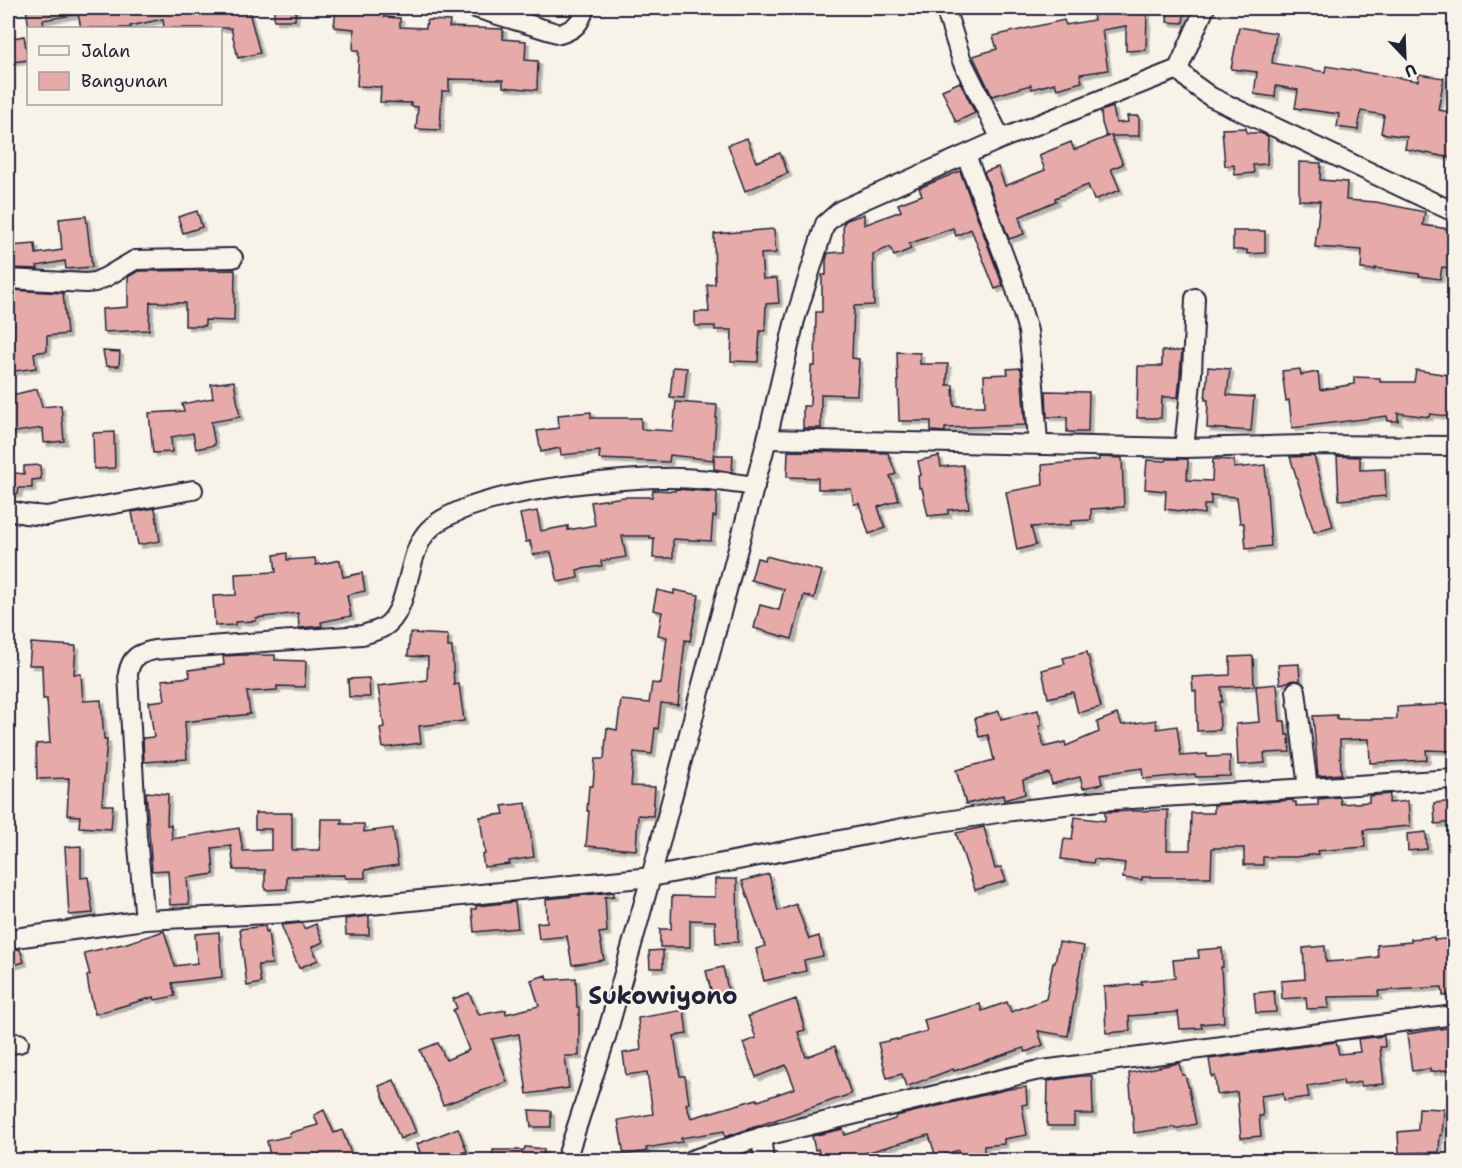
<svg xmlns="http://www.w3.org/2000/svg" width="1462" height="1168" font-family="'Shantell Sans',sans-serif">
<defs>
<filter id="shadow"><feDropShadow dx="3.5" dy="3.5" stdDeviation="0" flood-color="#0004"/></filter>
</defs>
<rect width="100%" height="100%" fill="#f7f3e8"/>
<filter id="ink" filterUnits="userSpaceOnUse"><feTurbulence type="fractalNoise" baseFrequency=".0167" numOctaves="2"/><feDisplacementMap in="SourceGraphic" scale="12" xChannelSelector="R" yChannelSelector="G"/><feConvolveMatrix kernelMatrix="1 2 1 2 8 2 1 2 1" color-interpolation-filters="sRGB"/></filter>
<g filter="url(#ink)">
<g fill="#e6aba8" stroke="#22223b" stroke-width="1.5" filter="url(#shadow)">
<path d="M26 8H248L260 53 238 58 231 28H164L163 19 130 26 131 28H81L78 14 43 20 44 28H29Z"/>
<path d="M274 8H296L295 20H274Z"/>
<path d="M336 8H379V11H385L384 17 400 18V27L426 28 427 20 450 21 449 27 503 29V39L526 41 525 60 538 61 537 90 503 87V80L449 79V91H442L440 130 416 129 418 107 411 106V103L380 102 381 87 357 86 359 50H353L354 29 334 27Z"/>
<path d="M1092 8H1119L1120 14 1147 13 1146 50 1126 51V26L1102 30 1108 70 1080 74 1082 82 1057 89 1055 83 1032 89 1031 85 992 96 973 56 997 49 993 36 1064 20 1066 25 1094 20Z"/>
<path d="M1168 8H1185L1183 23 1167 22Z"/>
<path d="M1239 27 1276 33 1272 63 1325 72 1326 66 1418 81 1419 74 1444 78 1438 110 1455 113V142L1452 158 1405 149 1407 137 1381 133 1384 115 1361 111 1358 130 1337 127 1339 114 1295 108 1298 90 1276 86 1275 97 1254 94 1257 72 1231 69Z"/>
<path d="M24 36 28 60 12 62 8 39Z"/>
<path d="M960 82 975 113 956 122 942 90Z"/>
<path d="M1113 107 1116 123 1128 122 1127 116H1139V136H1111L1123 164 1111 169 1120 190 1094 200 1088 185 1055 198 1056 201 1019 217 1024 234 1009 239 984 172 998 167 1005 186 1045 170 1039 155 1071 142 1074 150 1109 136H1106L1102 123 1101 111Z"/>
<path d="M1246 128 1247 133H1260L1268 136 1267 164 1253 165 1254 173 1235 175 1234 165 1225 166 1222 129Z"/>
<path d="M747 138 756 162 780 153 788 173 745 191 728 145Z"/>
<path d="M1299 162 1321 163 1320 180 1347 182 1346 200 1376 202 1425 212 1423 225 1455 230V269L1442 267 1440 279 1419 276V274L1375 268V270L1361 269 1362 250 1315 247 1320 201 1299 200Z"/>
<path d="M960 171 1003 286 995 289 971 229 956 236 953 228 909 244 911 249 894 256 890 247 873 254 874 305 854 306 852 358 859 359 857 395 821 394V428H803V406H810L811 366H815L816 312H822V275H826V260L828 253 844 252 843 224 847 220 864 214V225L901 211 898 204 922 195 919 188Z"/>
<path d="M197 211 202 227 183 233 178 217Z"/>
<path d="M86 216 92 267 66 269 65 261 37 266 38 269 11 268 9 246 35 244 36 254 62 250 59 219Z"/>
<path d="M774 229 776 253 761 254 763 279 777 278 779 303 766 304 765 331H760L758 362 731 361 732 330H715V326H695V312H709L707 285 715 284 714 234Z"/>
<path d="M1233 231H1265V253L1247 254V250H1233Z"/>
<path d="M235 270 234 321 205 320V326H185V303L150 302 149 330 103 332 102 309 128 307V277L138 271Z"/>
<path d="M12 290 63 293 67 334 47 336V351L34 353 36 368 8 372V356H15L10 292Z"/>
<path d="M103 351 120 352 119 366H106Z"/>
<path d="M1162 351H1182L1178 397H1162L1161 418H1137L1138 366H1162Z"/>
<path d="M897 352 920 353V364H948L947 385H953L954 406H985L984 375 1008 374 1007 369 1021 368 1025 425 945 428V432L931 431V421H899Z"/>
<path d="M673 367 687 368 684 398 670 397Z"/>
<path d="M1208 367 1230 369 1227 395 1254 397 1251 431 1207 428 1208 400H1205Z"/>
<path d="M1300 369 1301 375 1318 372 1320 390 1354 384V377L1380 378V382H1414L1416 370 1455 376V417L1430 414 1429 417 1398 413V421H1388L1387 416 1292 428 1289 400 1286 401 1282 371Z"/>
<path d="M234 381 240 417 211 422 215 445 196 449 193 433 171 437 172 452 153 453 149 413 184 411 182 404 213 398 211 384Z"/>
<path d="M37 389 42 407 61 405 64 441 44 443 43 428 8 433V396Z"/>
<path d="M1046 391 1089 392 1088 432H1067V417H1047Z"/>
<path d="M676 402 717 405 713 460 670 455 669 462 599 459 600 451 561 455 560 448 541 452 537 431 559 428 558 415 591 412V418H641V429L673 431Z"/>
<path d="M114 432 115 468 94 469 93 433Z"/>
<path d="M788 451 888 453 896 474 890 476 899 500 878 507 885 528 869 534 859 503 854 504 851 489H818V478L787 477Z"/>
<path d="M714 455H733L732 472 714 469Z"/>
<path d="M939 456 941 467 963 465 969 508 948 510V514L928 516 922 488H919L918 476 921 475 918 461Z"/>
<path d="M1314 456 1333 526 1314 532 1290 457Z"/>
<path d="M1337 456 1360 457V470L1385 469 1386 496 1339 500Z"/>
<path d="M1099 457 1122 458 1124 507 1091 509V520L1071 521V525L1031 527 1036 545 1017 550 1006 492 1043 485 1042 465 1099 460Z"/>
<path d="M1167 459H1188L1187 480 1212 481 1213 459 1234 460V468L1265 465 1271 546 1246 549 1244 523H1240L1237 497 1211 495V505H1204V514L1165 509 1166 491 1145 489 1146 472 1147 460 1166 461Z"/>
<path d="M40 465 41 479 32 480V488H19L18 494 8 493V472L24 474V466Z"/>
<path d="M675 489 717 492 716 517 713 516 711 541 673 539V558H653L654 538H650V536H622L626 557 601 561 602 566 577 570 578 578 558 582 551 552 533 555 530 541 526 542 520 514 537 511 541 531 568 526V530L595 525 591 502 624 497H652L653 490 675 491Z"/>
<path d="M155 508 160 541 138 545 132 512Z"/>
<path d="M287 553V560L315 558 316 565 340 560 343 577 362 573 365 591 347 595 351 616 321 622 322 626 299 628 298 613 256 618V621L235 622V625L215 626 213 596 236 595 235 574 276 572 274 555Z"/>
<path d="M766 556 822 571 814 598 804 595 792 639 754 628 760 605 779 610 784 589 751 580 757 558 765 560Z"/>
<path d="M657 590 674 594V590L699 595 690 641 685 640 678 705 661 703 658 729 655 728 652 754 634 752 631 786 655 787 653 816 638 815 636 850 586 846 589 811H587L589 786H593L595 759H604L607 728 617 730 621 700 649 703 652 683 661 684 667 637 658 635 662 612 653 610Z"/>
<path d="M410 633 448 635V647H452L454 685 459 684 464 721 419 726 421 743 383 748 380 728 384 727 378 686 427 680 428 657 408 656Z"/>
<path d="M31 643 76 646 74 674H81L83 701 101 700 104 739H107L102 805H113L111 829 79 827 80 816 67 815 69 778 37 779 36 744 50 743 47 699H43L42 665H29Z"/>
<path d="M1087 652 1101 707 1078 713 1073 692 1048 698 1042 670 1065 664 1063 658Z"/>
<path d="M243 655H275V660L306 661 305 687 277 686V690L247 692 250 714 185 722 187 759 144 762 143 738 154 737 149 702 165 700 162 680 190 677 189 670 224 665 223 656Z"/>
<path d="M1253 656 1254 686 1221 687 1222 702H1219L1220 730 1197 731 1196 691H1193L1192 677 1230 675V657Z"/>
<path d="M1299 664 1300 681 1294 680 1280 684 1278 665Z"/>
<path d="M369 678 370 697H349L348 679Z"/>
<path d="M1277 684 1280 721H1285L1286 735H1289L1290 752 1264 753 1265 763 1238 765 1236 724 1259 722 1256 686Z"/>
<path d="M1436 704H1455V751L1426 750 1427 760 1370 763 1369 739 1340 740 1341 774 1318 776 1313 716 1337 715V719H1397V707L1436 705Z"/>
<path d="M1038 710 1042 725 1039 726 1044 747 1065 742 1066 746 1099 732 1097 722 1117 714 1122 725 1156 720 1157 729 1177 726 1181 756 1207 754V757L1230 756V776L1196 777 1195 774 1143 779 1142 768 1100 774 1102 784 1083 788 1080 777 1052 784 1049 773 1023 780 1025 794 1004 800 1003 795 966 804 956 770 994 760 988 735 979 737 975 718 999 711 1001 719Z"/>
<path d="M146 792 168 794 167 825H171L172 839 239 828 243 851 271 850V829H255V813H292V850H320L321 819H342L341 824H364V832L393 828 398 865 365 870V878H345V875L287 876V889L265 890V870H234L231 846 212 848 214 874 187 878 189 904 170 905 168 870 152 871Z"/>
<path d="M1390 794 1389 803 1408 801 1410 826 1364 830 1365 847 1317 851 1318 854 1295 857H1263V865H1244V848H1212L1211 877H1142V880L1123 878 1125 863 1094 859 1093 863 1061 859 1064 839 1072 840 1075 817 1105 821V812L1168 810 1167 850H1190L1191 813H1214V805L1293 800V802H1296V806L1318 805V799L1340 797 1341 804 1369 802V796Z"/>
<path d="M1455 801V822L1435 824 1434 803Z"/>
<path d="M526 803 534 857 509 861 510 864 484 867 482 855 485 854 480 817 504 814 502 806Z"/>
<path d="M984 827 995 869 1001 867 1006 881 975 890 956 833Z"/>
<path d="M1426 832 1427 849 1408 851 1407 834Z"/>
<path d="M81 846V878L88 877 93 913 69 915 65 847Z"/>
<path d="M769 874 778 911 796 904 809 939 819 936 823 956 804 960 806 971 764 981 756 949 765 946 742 881Z"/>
<path d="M715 879H737L738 942 716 943 715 921 690 920V947H660V929H671L672 896 715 897Z"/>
<path d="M614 892V896L605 897 607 932 599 933 604 960 572 965 567 936 539 939 537 923 547 922 546 899Z"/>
<path d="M515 902 518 928 474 932 472 909H476V906Z"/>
<path d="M369 916V935H346L345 919Z"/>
<path d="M302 923 304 929 316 924 323 942 312 947 318 960 299 968 281 925Z"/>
<path d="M265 926 266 932 268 931 272 964 258 965 261 983 247 986 240 929Z"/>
<path d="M164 931 175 966 197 963 195 934 219 932 222 977 172 983 175 996 155 1000 154 997 95 1014 89 989 87 976 90 975 84 953 127 943Z"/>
<path d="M1434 937V940L1455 938V995L1443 996 1442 987 1378 991 1379 996 1328 997 1329 1008 1307 1009 1306 997 1282 999 1281 981 1305 979 1303 948 1325 946 1326 962 1354 960 1378 957 1377 945 1411 942V939Z"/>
<path d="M1059 942 1084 946 1068 1036 1038 1031 1043 1045 1026 1052 1024 1048 954 1071 953 1069 906 1087 902 1074 887 1078 878 1043 897 1039V1040L927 1031 924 1020 980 1004 982 1011 1007 1002 1011 1012 1046 999 1053 963H1055Z"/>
<path d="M1222 948 1223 967H1221L1224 1022 1201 1024 1202 1028 1180 1029 1178 1012 1129 1016 1130 1031 1106 1033 1104 987 1142 984 1141 981 1175 978 1173 960 1199 958 1198 950Z"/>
<path d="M20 949 24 962 8 967V950Z"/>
<path d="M663 950V968H650L649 951Z"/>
<path d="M723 967 729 994 713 998 706 971Z"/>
<path d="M546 975 547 980 576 978 577 1007H579V1056H565L569 1088 527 1094 519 1034 492 1039 507 1082 443 1105 420 1050 438 1043 446 1060 469 1050 453 1010 457 1008 453 999 469 993 479 1015 506 1010V1014L539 1006 531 980Z"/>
<path d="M1274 991 1276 1012 1256 1013 1254 993Z"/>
<path d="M796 999 805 1030 798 1032 806 1057 835 1046 851 1094 728 1136 725 1137 724 1131 681 1138 682 1142 646 1148 647 1151 624 1155 618 1120 653 1114 647 1072 626 1075 623 1053 641 1050 638 1018 684 1010 687 1034 674 1036 680 1076H685L689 1103 686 1104 691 1118 757 1099 758 1101 795 1088 786 1065 756 1077 743 1043 756 1038 748 1016Z"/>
<path d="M1453 1027 1455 1069 1430 1072V1069L1412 1071 1407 1034Z"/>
<path d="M1384 1036 1385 1047H1380L1384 1084 1361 1086V1082L1344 1085 1343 1080 1307 1086 1309 1097 1284 1100 1283 1093 1261 1096 1263 1116H1259L1261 1136 1241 1138 1237 1092 1217 1095 1215 1076 1212 1077 1209 1059 1336 1042 1339 1054 1360 1052 1358 1039Z"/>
<path d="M1179 1063 1182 1075H1185L1189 1089 1196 1124 1175 1129 1174 1127 1134 1133 1129 1073Z"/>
<path d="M1081 1076H1092L1093 1114H1074V1126H1047L1048 1081Z"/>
<path d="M394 1080 416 1132 400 1139 379 1086Z"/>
<path d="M1026 1087 1027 1104 1022 1105 1027 1135 1004 1139V1144L984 1146V1161H960L959 1150 936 1157 929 1135 851 1157 852 1161H821L818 1149 815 1150 812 1136 843 1129 845 1135 895 1119 896 1116 1009 1089Z"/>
<path d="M1419 1108 1444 1109 1442 1135H1440L1439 1152 1399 1153 1398 1132 1418 1130Z"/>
<path d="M324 1110 334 1133 342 1130 354 1161H271L267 1141 290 1136 289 1133 318 1125 314 1115Z"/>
<path d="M529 1110 551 1111V1127H531Z"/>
<path d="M458 1128 467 1151 450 1157 451 1161H423L417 1144Z"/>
<path d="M525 1147 544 1149 543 1161H493V1150H524Z"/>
</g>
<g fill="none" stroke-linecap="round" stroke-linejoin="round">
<g stroke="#22223b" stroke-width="22">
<g id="minor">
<path d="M475 8 560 34C576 29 580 23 585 8"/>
<path d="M945 8 962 61 1001 139"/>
<path d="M1178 69 1193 84 1211 97 1454 212"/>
<path d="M966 155 1014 283 1028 331 1034 385 1038 443"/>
<path d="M8 279 86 283 95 282 106 277 135 260 233 258"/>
<path d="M767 439 1184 448 1305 445 1454 446"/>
<path d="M1184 448 1192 373 1195 298"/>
<path d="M8 510 25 514 46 516 193 490"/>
<path d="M1296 691 1308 788"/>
<path d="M145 920 137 836 128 674C131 657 138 654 154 650L362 635C369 633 377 631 384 627 410 611 406 557 426 533 460 491 610 479 663 478 694 477 725 482 755 486"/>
<path d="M8 939 145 920 290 913 651 877 902 828 1004 812 1099 801 1454 779"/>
<path d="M8 1044 19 1043"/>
<path d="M761 1137 764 1160"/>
<path d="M566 1160 606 1037 651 877 767 439 795 320 825 224 841 210 1001 139 1178 69 1205 8"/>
<path d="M691 1160 761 1137 1035 1071 1454 1015"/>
</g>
</g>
<use href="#minor" stroke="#f7f3e8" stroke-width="18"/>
</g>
</g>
<g text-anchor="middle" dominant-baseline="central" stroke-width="4.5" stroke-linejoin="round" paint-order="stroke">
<g font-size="24" font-weight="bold" fill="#22223b" stroke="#f7f3e8">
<text x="663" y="996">Sukowiyono</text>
</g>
</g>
<rect width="1462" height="1168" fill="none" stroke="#f7f3e8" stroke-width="30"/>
<rect x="15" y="15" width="1432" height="1138" fill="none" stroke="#22223b" stroke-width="2" filter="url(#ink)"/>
<rect x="27" y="27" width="195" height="78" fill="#f7f3e8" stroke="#a29fa3" stroke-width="1.5"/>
<rect x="39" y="46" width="30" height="9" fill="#f7f3e8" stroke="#a29fa3" stroke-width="1.5"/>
<text x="81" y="57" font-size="18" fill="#22223b">Jalan</text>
<rect x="39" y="72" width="30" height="18" fill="#e6aba8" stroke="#a29fa3" stroke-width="1.5"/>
<text x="81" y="87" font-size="18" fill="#22223b">Bangunan</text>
<g transform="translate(1405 57) rotate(157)" stroke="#f7f3e8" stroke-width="4.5" paint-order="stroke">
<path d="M0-4.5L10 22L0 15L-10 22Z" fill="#22223b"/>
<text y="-9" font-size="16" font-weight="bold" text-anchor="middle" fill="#22223b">U</text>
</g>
</svg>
